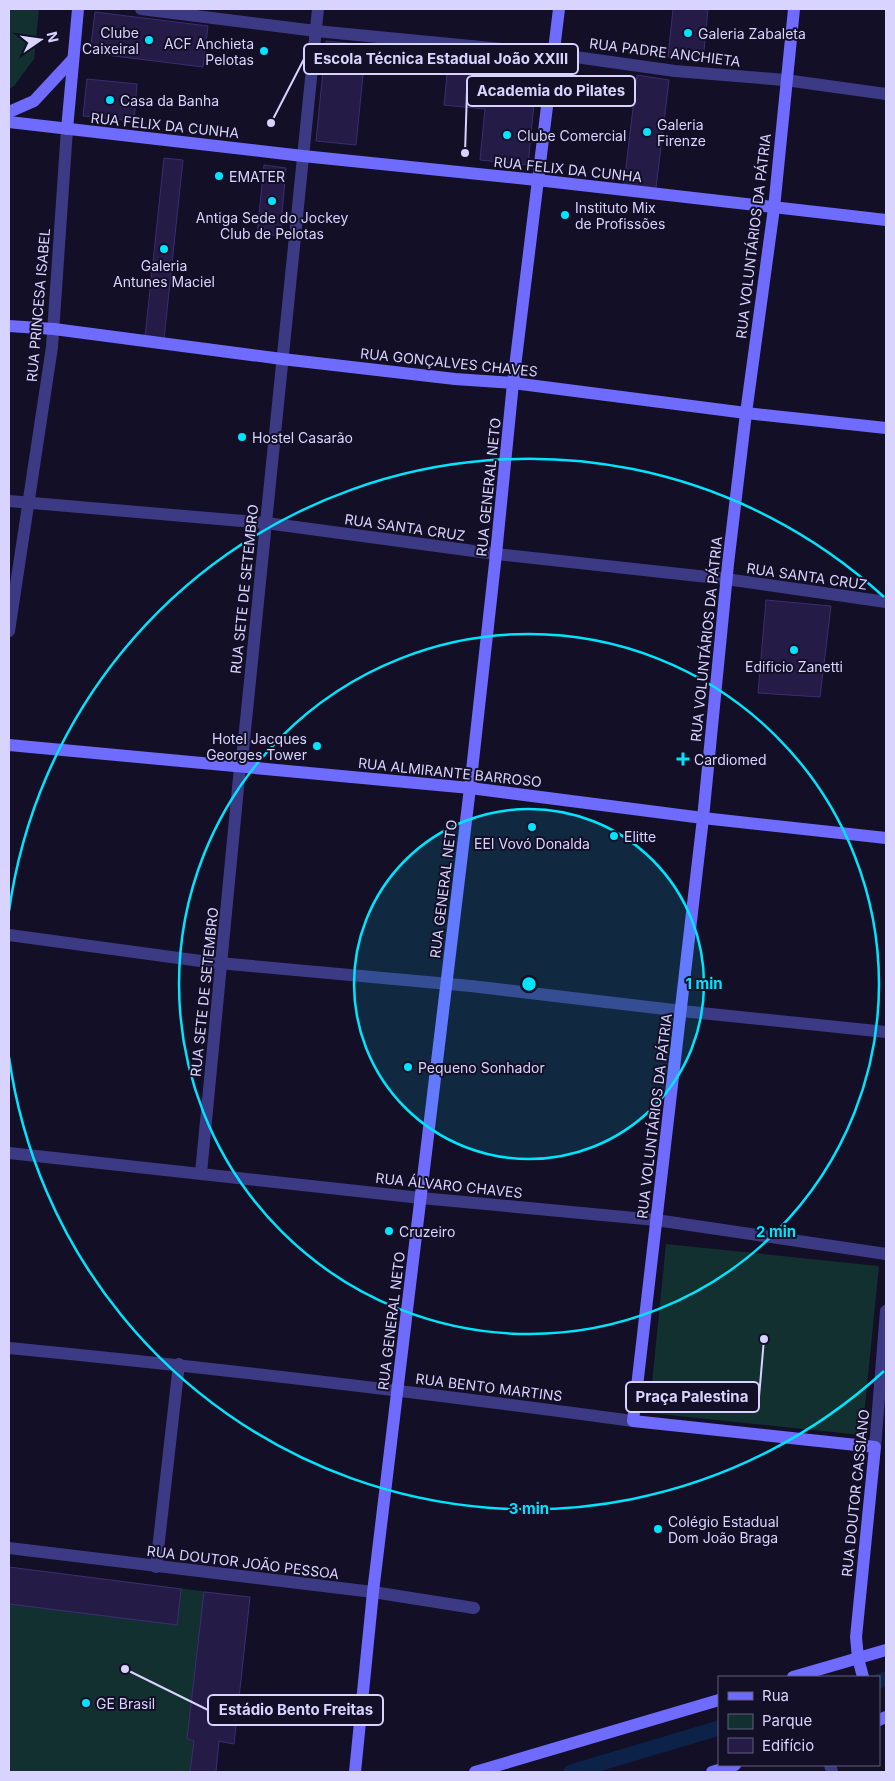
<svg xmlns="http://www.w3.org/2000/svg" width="895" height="1781" font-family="Inter,sans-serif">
<rect width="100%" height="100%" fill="#130f26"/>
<g fill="#12302f">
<path d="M9 9H39L34 59 14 86 9 89Z"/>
<path d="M666 1244 879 1266 862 1435 649 1413Z"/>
<path d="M9 1567 250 1597 234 1744 219 1742 216 1772H9Z"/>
</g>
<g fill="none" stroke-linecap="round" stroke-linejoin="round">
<g stroke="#0c2248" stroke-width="15">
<path d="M879 1681 886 1679"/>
<path d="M571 1772 719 1728"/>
</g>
</g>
<g fill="#241b47" stroke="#3b2d73">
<path d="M673 9H708L703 61 668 57Z"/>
<path d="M95 12 208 26 203 67 90 53Z"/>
<path d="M326 41 366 45 356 145 316 141Z"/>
<path d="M449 55 538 64 528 165 480 160 485 109 444 105Z"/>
<path d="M637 75 669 80 656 188 624 184Z"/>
<path d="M87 79 137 84 134 121 83 116Z"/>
<path d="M164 158 183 160 164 339 145 337Z"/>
<path d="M264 165 286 168 280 236 257 234Z"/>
<path d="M766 600 831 606 820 697 758 693Z"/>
<path d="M9 1567 181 1589 177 1625 9 1604Z"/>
<path d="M204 1592 250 1597 234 1744 219 1741 216 1772H190L194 1741 187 1739Z"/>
</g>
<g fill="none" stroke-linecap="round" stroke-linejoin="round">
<g stroke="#3d3a85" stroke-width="12">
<path d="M141 9 316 31 554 54 675 71 785 80 886 94"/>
<path d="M9 501 266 523 496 554 726 579 886 602"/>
<path d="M9 631 52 347 67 129"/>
<path d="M9 935 208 962 471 986 682 1011 886 1032"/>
<path d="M9 1153 421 1198 656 1220 886 1254"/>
<path d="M201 1173 240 767 243 750 318 9"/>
<path d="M9 1348C217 1368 425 1393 633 1421"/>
<path d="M875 1447 886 1311"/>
<path d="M9 1548 373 1592 474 1608"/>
<path d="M156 1567 179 1364"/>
<path d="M830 1765 832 1772"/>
</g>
<g stroke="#6f6bff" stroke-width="12">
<path d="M794 9 774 208 746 413 728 564 703 818 633 1421 875 1447 856 1637 858 1658 863 1677"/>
<path d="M9 112 34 101 73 59"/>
<path d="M9 122 303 156 537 180 886 220"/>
<path d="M67 129 78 9"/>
<path d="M9 326 54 329 282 359 455 379 513 383 746 413 886 428"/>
<path d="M9 745 470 788 703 818 886 838"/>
<path d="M793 1677 886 1650"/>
<path d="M879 1720 886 1717"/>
<path d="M355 1772 373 1592 470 788 496 554 513 383 559 9"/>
<path d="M475 1772 719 1700"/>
<path d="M712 1772 735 1765"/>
</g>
</g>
<circle cx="529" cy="984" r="175" fill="#00e5ff" fill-opacity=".12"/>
<g fill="none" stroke="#00e5ff" stroke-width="2.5">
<circle cx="529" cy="984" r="175"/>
<circle cx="529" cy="984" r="350"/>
<path d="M884 1371A525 525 0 0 1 9 1057M9 911A525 525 0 0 1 884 597"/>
</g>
<g fill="#00e5ff" stroke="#130f26" stroke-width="2">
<circle cx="688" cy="33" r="5"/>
<circle cx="149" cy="40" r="5"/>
<circle cx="264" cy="51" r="5"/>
<circle cx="110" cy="100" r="5"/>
<circle cx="647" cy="132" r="5"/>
<circle cx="507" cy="135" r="5"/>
<circle cx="219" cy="176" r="5"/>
<circle cx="272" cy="201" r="5"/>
<circle cx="565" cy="215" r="5"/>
<circle cx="164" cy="249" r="5"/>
<circle cx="242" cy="437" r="5"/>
<circle cx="794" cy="650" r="5"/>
<circle cx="317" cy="746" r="5"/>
<path d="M680.5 751.5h5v5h5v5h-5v5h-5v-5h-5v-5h5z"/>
<circle cx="532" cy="827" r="5"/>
<circle cx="614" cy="836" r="5"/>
<circle cx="408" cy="1067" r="5"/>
<circle cx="389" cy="1231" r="5"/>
<circle cx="658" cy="1529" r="5"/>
<circle cx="86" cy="1703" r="5"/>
</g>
<g text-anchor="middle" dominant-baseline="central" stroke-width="4" stroke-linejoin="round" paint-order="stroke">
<g font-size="14" fill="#d9d4ff" stroke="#130f26" text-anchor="start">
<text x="139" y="32" text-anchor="end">Clube<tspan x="139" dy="16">Caixeiral</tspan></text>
<text x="698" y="33">Galeria Zabaleta</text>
<text x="254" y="43" text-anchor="end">ACF Anchieta<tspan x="254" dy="16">Pelotas</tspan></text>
<text x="120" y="100">Casa da Banha</text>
<text x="657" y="124">Galeria<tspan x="657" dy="16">Firenze</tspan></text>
<text x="517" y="135">Clube Comercial</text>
<text x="229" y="176">EMATER</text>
<text x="575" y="207">Instituto Mix<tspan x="575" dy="16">de Profissões</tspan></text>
<text x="272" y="217" text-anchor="middle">Antiga Sede do Jockey<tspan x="272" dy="16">Club de Pelotas</tspan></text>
<text x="164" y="265" text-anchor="middle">Galeria<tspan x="164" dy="16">Antunes Maciel</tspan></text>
<text x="252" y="437">Hostel Casarão</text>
<text x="794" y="666" text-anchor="middle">Edificio Zanetti</text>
<text x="307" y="738" text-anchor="end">Hotel Jacques<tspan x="307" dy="16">Georges Tower</tspan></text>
<text x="694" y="759">Cardiomed</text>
<text x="624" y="836">Elitte</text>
<text x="532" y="843" text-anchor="middle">EEI Vovó Donalda</text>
<text x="418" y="1067">Pequeno Sonhador</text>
<text x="399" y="1231">Cruzeiro</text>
<text x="668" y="1521">Colégio Estadual<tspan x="668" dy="16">Dom João Braga</tspan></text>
<text x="96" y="1703">GE Brasil</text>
</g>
<g font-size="14" fill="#d9d4ff" stroke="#130f26">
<text transform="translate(665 52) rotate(7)">RUA PADRE ANCHIETA</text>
<text transform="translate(165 125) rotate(6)">RUA FELIX DA CUNHA</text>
<text transform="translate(568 169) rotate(6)">RUA FELIX DA CUNHA</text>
<text transform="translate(753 236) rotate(-83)">RUA VOLUNTÁRIOS DA PÁTRIA</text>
<text transform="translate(38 305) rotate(-85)">RUA PRINCESA ISABEL</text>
<text transform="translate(449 362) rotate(6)">RUA GONÇALVES CHAVES</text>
<text transform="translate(488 487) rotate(-84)">RUA GENERAL NETO</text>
<text transform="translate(405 527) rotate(8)">RUA SANTA CRUZ</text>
<text transform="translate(807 576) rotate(8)">RUA SANTA CRUZ</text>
<text transform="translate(244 589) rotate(-84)">RUA SETE DE SETEMBRO</text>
<text transform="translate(706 639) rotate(-84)">RUA VOLUNTÁRIOS DA PÁTRIA</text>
<text transform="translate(450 772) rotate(6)">RUA ALMIRANTE BARROSO</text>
<text transform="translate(443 889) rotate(-83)">RUA GENERAL NETO</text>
<text transform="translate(204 992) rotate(-84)">RUA SETE DE SETEMBRO</text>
<text transform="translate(654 1116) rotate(-83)">RUA VOLUNTÁRIOS DA PÁTRIA</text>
<text transform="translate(449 1185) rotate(6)">RUA ÁLVARO CHAVES</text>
<text transform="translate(391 1321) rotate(-83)">RUA GENERAL NETO</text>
<text transform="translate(489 1387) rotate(7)">RUA BENTO MARTINS</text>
<text transform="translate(855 1493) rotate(-84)">RUA DOUTOR CASSIANO</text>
<text transform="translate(243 1562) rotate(7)">RUA DOUTOR JOÃO PESSOA</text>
</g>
</g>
<circle cx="529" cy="984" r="8" fill="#00e5ff" stroke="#130f26" stroke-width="2.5"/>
<g font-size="15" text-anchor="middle" font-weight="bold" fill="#00e5ff" stroke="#130f26" stroke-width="4" stroke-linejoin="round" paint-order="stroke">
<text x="704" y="989">1 min</text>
<text x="776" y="1237">2 min</text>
<text x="529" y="1514">3 min</text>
</g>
<path fill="none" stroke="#d9d4ff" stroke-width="2" d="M271 123L304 59M465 153L467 91M764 1339L759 1397M125 1669L208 1710"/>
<g fill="#d9d4ff" stroke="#130f26" stroke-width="2">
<circle cx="271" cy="123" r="5"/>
<circle cx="465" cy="153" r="5"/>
<circle cx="764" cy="1339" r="5"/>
<circle cx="125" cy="1669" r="5"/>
</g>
<g fill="#130f26" stroke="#d9d4ff" stroke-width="2">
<rect x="304" y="44" width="274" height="30" rx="5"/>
<rect x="467" y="76" width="168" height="30" rx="5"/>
<rect x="626" y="1382" width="133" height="30" rx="5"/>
<rect x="208" y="1695" width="175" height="30" rx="5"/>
</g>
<g font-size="15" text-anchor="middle" font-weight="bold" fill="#d9d4ff">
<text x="441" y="64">Escola Técnica Estadual João XXIII</text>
<text x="551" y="96">Academia do Pilates</text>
<text x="692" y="1402">Praça Palestina</text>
<text x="296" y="1715">Estádio Bento Freitas</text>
</g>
<rect width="895" height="1781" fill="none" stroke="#d9d4ff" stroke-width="20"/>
<rect x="718" y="1676" width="162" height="90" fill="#130f26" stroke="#625e7d"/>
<rect x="728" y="1692" width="25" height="8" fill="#6f6bff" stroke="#625e7d"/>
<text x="762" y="1701" font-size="15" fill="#d9d4ff">Rua</text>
<rect x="728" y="1714" width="25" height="15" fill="#12302f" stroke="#625e7d"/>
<text x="762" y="1726" font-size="15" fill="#d9d4ff">Parque</text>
<rect x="728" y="1738" width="25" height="15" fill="#241b47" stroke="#625e7d"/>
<text x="762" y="1751" font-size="15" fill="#d9d4ff">Edifício</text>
<g transform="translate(40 40) rotate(77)" stroke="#130f26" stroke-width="4" paint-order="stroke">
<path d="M0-4L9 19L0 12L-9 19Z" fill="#d9d4ff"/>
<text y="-8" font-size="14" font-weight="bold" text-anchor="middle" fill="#d9d4ff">N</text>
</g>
</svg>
